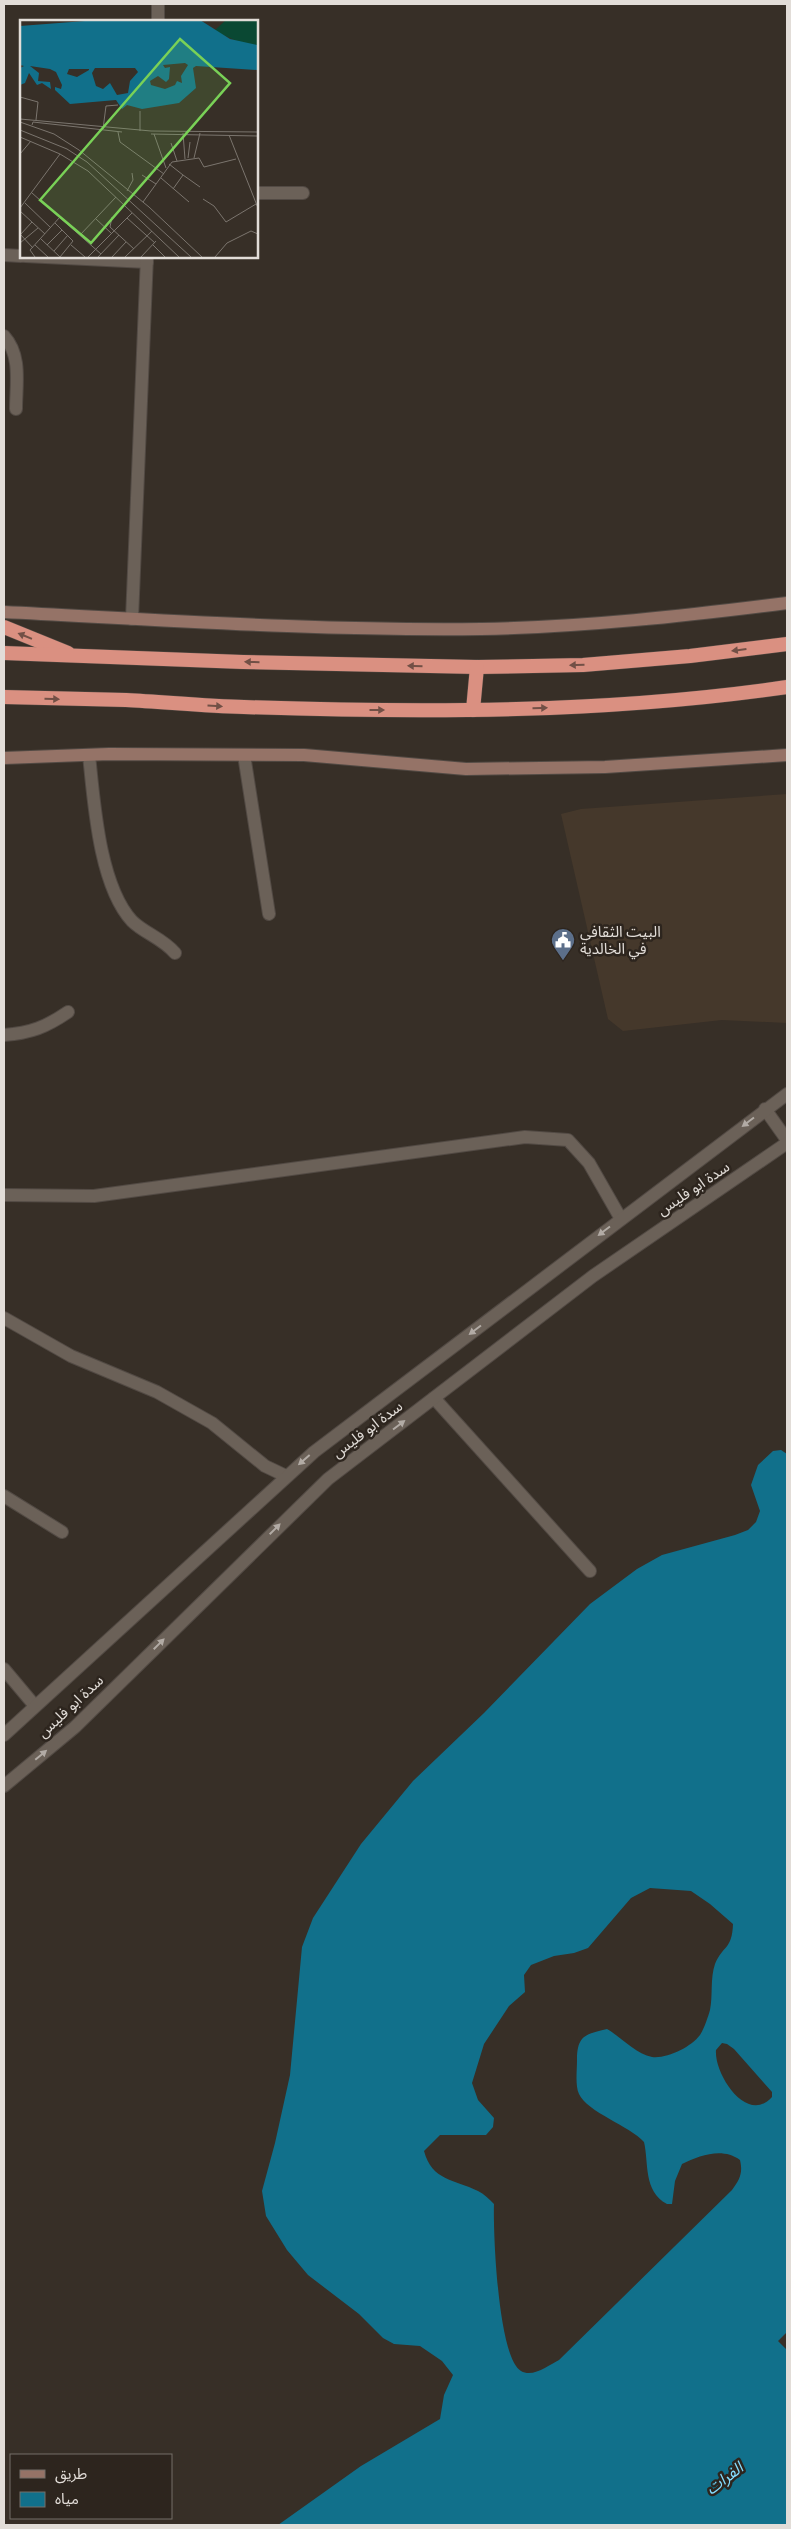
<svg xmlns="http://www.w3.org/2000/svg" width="791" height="2529" font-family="'IBM Plex Sans','Noto Sans Arabic',sans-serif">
<rect width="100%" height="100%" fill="#372f27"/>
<path fill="#45382b" d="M787 794V1023L722 1020 623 1031 608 1019 561 814 581 809Z"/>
<path fill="#11708b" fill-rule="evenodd" d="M781 1450 787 1454V2332L778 2341 787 2350V2525H278L361 2466 440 2419 444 2395 453 2375 442 2361 420 2346 394 2344 383 2338 359 2314 308 2275 287 2250 266 2216 262 2191 275 2143 290 2075 302 1947 313 1918 361 1844 413 1781 484 1713 590 1604 637 1569 662 1555 735 1535 748 1530 756 1522 760 1511 751 1485 758 1465 773 1451ZM650 1888 691 1891 710 1904 733 1924C732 1950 723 1945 715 1964 710 1978 713 1996 710 2010 708 2017 704 2029 700 2035 691 2047 667 2059 652 2057 636 2054 621 2037 607 2029 586 2034 577 2035 577 2060 577 2070 575 2086 579 2094 587 2112 630 2126 644 2142 649 2163 643 2191 667 2204H672L675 2181 682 2164C700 2155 723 2147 740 2160 743 2173 740 2179 732 2190L559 2360C549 2365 533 2378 521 2371 498 2358 493 2231 494 2204 489 2199 484 2194 478 2191 454 2179 432 2181 424 2151L440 2135H486L493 2127 494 2118 478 2100 472 2083 484 2044 509 2006 525 1992 524 1975 531 1965 554 1956 574 1953 588 1948 631 1898ZM722 2043 727 2044 734 2049 772 2092V2097C747 2125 714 2074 716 2050Z"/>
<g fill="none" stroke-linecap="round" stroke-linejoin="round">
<g stroke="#524a44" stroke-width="14">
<g id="minor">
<path d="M158 21V4"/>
<path d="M256 193H303"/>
<path d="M4 255 21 256"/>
<path d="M25 256 147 262"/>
<path d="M4 336C22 356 16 384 16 409"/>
<path d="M132 619 147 256"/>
<path d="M89 755C94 802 99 885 132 921 144 933 162 938 175 953"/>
<path d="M244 755 269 914"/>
<path d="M4 1035C31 1033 46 1027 68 1012"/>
<path d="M765 1109 787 1140"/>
<path d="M4 1195 94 1196 525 1137 568 1140 589 1163 621 1219"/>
<path d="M4 1318 71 1356 157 1392 212 1423 265 1466 286 1476"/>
<path d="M434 1398 590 1571"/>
<path d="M4 1496 62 1532"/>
<path d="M4 1669 35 1706"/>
<path d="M4 1735 314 1452 787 1094"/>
<path d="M4 1786 75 1727 328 1479 593 1276 787 1143"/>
</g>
</g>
<g stroke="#524a44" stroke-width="14">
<g id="secondary">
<path d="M4 612C163 620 322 631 481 629 584 627 685 616 787 603"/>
<path d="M4 758 109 754 304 755 466 769 605 767 787 755"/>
</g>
</g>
<g stroke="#524a44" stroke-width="15">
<g id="trunk">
<path d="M4 627 68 653"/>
<path d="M4 653 243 662 477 667 583 665 690 656 787 644"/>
<path d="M4 697C44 698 85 699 126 700 165 702 205 706 244 707 425 713 608 713 787 687"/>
<path d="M473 710 477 667"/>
</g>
</g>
<use href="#minor" stroke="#6b6158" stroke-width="12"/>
<use href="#secondary" stroke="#957367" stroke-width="12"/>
<use href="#trunk" stroke="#da9081" stroke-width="14"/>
</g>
<defs><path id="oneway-solid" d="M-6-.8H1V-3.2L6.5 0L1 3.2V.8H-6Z" transform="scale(1.25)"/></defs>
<g fill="#725046">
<use href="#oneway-solid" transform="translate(25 636) rotate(-158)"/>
<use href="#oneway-solid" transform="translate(739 650) rotate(173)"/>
<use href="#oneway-solid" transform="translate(252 662) rotate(-179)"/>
<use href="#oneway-solid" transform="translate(577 665) rotate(178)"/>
<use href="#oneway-solid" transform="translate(415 666) rotate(-179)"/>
<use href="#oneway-solid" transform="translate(52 699) rotate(1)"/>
<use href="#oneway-solid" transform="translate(215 706) rotate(3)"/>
<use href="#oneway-solid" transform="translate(540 708) rotate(-1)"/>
<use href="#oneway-solid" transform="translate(377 710)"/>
</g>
<g fill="#b2aba5">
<use href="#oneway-solid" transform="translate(748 1122) rotate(143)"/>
<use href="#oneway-solid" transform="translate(604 1231) rotate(143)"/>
<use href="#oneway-solid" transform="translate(475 1330) rotate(143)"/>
<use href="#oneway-solid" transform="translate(399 1425) rotate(-37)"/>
<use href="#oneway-solid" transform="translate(304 1460) rotate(139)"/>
<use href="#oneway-solid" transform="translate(275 1529) rotate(-45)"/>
<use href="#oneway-solid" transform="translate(159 1644) rotate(-45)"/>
<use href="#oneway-solid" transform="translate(41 1755) rotate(-40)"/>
</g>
<defs>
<g id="civic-pin" transform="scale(1.25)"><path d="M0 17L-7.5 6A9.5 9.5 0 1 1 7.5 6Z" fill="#5c6f8a" stroke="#2d251e"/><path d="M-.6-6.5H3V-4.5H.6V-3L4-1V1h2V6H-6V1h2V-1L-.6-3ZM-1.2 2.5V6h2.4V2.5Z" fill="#fff"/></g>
</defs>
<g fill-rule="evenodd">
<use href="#civic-pin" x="563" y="940"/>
</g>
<g text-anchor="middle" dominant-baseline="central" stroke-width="5" stroke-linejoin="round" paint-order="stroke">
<g font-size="15" fill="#e2ddd8" stroke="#2d251e" text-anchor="start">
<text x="580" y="931">البيت الثقافي<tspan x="580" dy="17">في الخالدية</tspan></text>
</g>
<g font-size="15" fill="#e2ddd8" stroke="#2d251e">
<text transform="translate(693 1188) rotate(-34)">سدة ابو فليس</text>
<text transform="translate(367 1429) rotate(-37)">سدة ابو فليس</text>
<text transform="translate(70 1706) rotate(-43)">سدة ابو فليس</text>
</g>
<g font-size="16" font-style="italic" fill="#85ddfe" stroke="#2d251e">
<text transform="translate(724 2478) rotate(-37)">الفرات</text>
</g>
</g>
<g transform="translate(20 20)">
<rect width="238" height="238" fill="#372f27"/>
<path d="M206 0H237V25H226L194 11Z" fill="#0a4833"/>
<path d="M78 0H180L210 19 237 25V50L176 46 173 48 176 68 159 83 122 89 107 85 102 89 96 80 50 84 35 70V67L41 69 42 65 36 52 30 49 10 46 19 53 18 61 30 62 31 69 22 63 17 65 9 53 5 63 0 65V48L4 46 0 45V6ZM165 43 168 45 161 56 162 63 157 61 155 65 145 69 131 65 130 61 138 56 146 62 149 59 150 47 145 48 143 45ZM75 48H115L118 52 110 61 108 73 97 75 90 63 83 69 76 66 72 53ZM49 49H69V50L57 57 47 54Z" fill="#11708b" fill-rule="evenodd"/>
<path fill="none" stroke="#7b756e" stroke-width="1" d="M0 77 18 82 16 100M120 91V111M0 99 131 111 238 112M0 102 34 114 59 130 129 187 182 237M12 105 13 102 102 112M83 109 86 86 98 85M0 110 47 129 67 142 171 237M98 112 100 122 144 154M163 113 165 139M131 114 238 116M134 114 146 148M209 115 238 188M0 117 40 134 68 151 159 237M151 123 157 141M0 134 11 121M168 138 170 122M174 138 180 113M149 144 163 155 153 169M122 155 136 164M163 155 180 167M141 158 169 182M107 171 113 160 112 153M12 173 81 234M183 179 194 186 206 202 236 184M123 182 152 142 179 138 184 147 216 139M5 183 31 208M0 188 40 134M0 191 25 214M92 197 90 207 114 229M107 198 135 223M76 199 91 213M35 203 53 221 40 237M0 214 13 228M0 215 12 202M60 215 96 177M21 219 40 237M0 223 18 208M15 225 28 237M27 225 42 210M51 225 65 237M133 225 145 237M34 231 48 215M15 237 10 230 40 197M68 237 112 193M78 237 99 215M92 237 106 222M105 237 132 211M121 237 136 221M195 237 207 223 231 211 238 214"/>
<path fill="#79d157" fill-opacity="0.15" stroke="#79d157" stroke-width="2.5" d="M160 19 210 63 71 223 20 180Z"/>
<rect width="238" height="238" fill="none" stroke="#e2ddd8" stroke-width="2.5"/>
</g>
<rect width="791" height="2529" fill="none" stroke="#e2ddd8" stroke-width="10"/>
<rect x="10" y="2454" width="162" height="65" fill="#2d251e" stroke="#756f68"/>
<rect x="20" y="2470" width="25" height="8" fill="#957367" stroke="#756f68"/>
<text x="55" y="2479" font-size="15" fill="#e2ddd8">طريق</text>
<rect x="20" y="2492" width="25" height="15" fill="#11708b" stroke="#756f68"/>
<text x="55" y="2504" font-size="15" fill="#e2ddd8">مياه</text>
</svg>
